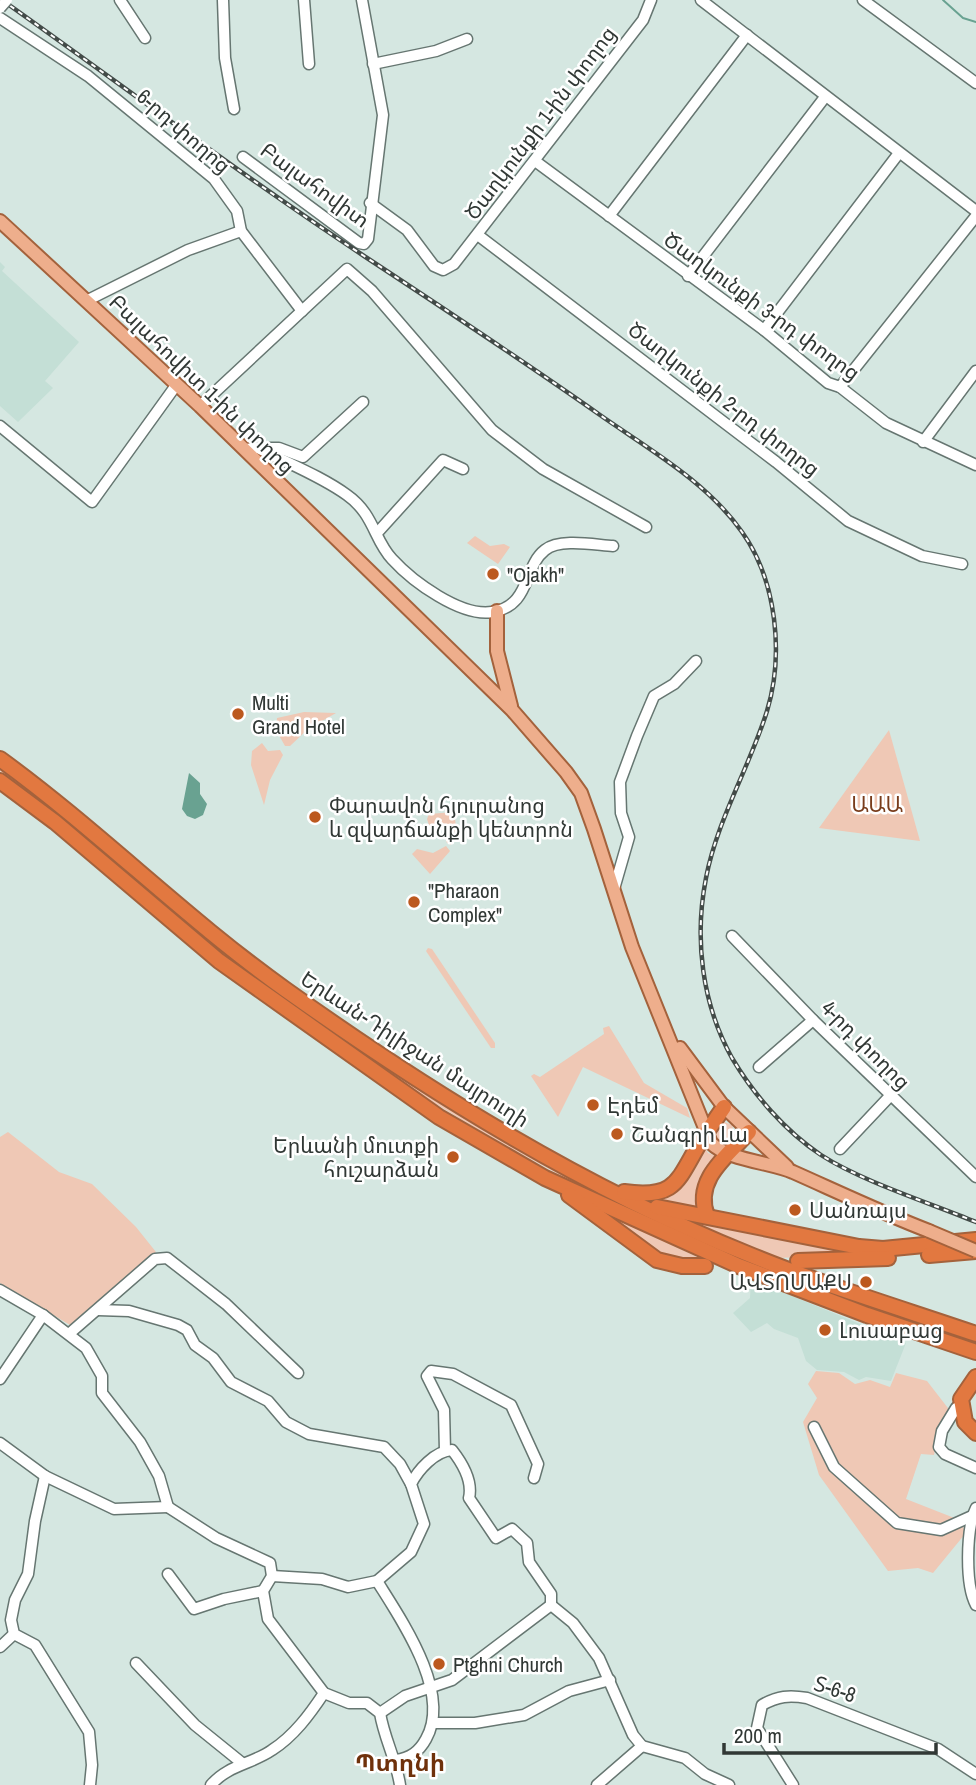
<svg xmlns="http://www.w3.org/2000/svg" width="976" height="1785" font-family="'Archivo Narrow','Noto Sans Armenian',sans-serif">
<rect width="100%" height="100%" fill="#d5e7e1"/>
<g fill="#c4dfd6">
<path d="M0 262 5 267 2 271 79 342 45 381 53 388 18 422 0 406Z"/>
<path d="M751 1279 906 1343 891 1381 866 1377 859 1380 844 1372 817 1370 806 1361 798 1338 774 1329 767 1323 751 1332 733 1313 750 1298Z"/>
</g>
<g fill="#efc8b5">
<path d="M475 536 490 546 504 544 510 547 498 564 467 543Z"/>
<path d="M304 712 336 713 308 729 290 746H285L276 730 277 718Z"/>
<path d="M889 730 920 841 819 828Z"/>
<path d="M262 743 268 751 280 750 283 755 270 780 264 805 251 765 252 751Z"/>
<path d="M0 764 301 1007 298 1013 0 771Z"/>
<path d="M454 812 456 826 451 845 447 843 442 830 429 825 427 819 429 814Z"/>
<path d="M446 846 450 851 430 874 412 854 417 849 433 853Z"/>
<path d="M428 948 432 949 495 1043V1048H491L426 951Z"/>
<path d="M609 1026 644 1083 687 1108 690 1118 583 1067 558 1117 531 1076 534 1074 540 1077 604 1034 603 1028Z"/>
<path d="M340 1035 564 1172 976 1340V1345C897 1319 817 1294 741 1262 599 1201 464 1127 337 1040Z"/>
<path d="M722 1121 732 1125 735 1135 730 1144 722 1147 710 1131Z"/>
<path d="M8 1132 59 1172 92 1184 136 1227 156 1252 89 1313 70 1325 0 1283V1137Z"/>
<path d="M704 1146 708 1153 719 1157C705 1171 689 1190 697 1210L661 1201C684 1191 698 1170 704 1146Z"/>
<path d="M586 1203 699 1258 694 1262 661 1255Z"/>
<path d="M674 1213 875 1254 777 1258Z"/>
<path d="M816 1371 839 1373 855 1384 870 1380 890 1387 896 1373 927 1381 951 1412 939 1430 934 1455 921 1454 906 1499 962 1521 965 1534 933 1573 918 1568 888 1571 819 1475 803 1422 817 1398 808 1384Z"/>
</g>
<path fill="#69a291" d="M189 773 200 783V794L207 804 203 815 195 819 187 816 182 809Z"/>
<g fill="none" stroke-linecap="round" stroke-linejoin="round">
<path stroke="#69a291" stroke-width="2" d="M943 0 963 18 976 22"/>
<g stroke="#667671" stroke-width="13">
<g id="minor">
<path d="M120 0 145 38"/>
<path d="M223 0 225 58 234 109"/>
<path d="M304 0 309 64"/>
<path d="M701 0 976 211"/>
<path d="M863 0 976 83"/>
<path d="M0 18 88 76 214 179 237 211 241 231 302 311"/>
<path d="M373 64 436 51 467 39"/>
<path d="M243 157 359 243 364 244 368 239 383 115 362 0"/>
<path d="M535 161 764 330 828 383 840 387 886 423 976 465"/>
<path d="M370 203 407 230 434 266 443 270 454 264 643 20 651 0"/>
<path d="M609 216 747 35"/>
<path d="M479 236 776 462 848 521 922 556 962 564"/>
<path d="M688 276 825 97"/>
<path d="M86 301 188 250 241 231"/>
<path d="M764 330 899 153"/>
<path d="M840 387 976 216"/>
<path d="M200 406 347 269 372 291 492 430 543 469 646 527"/>
<path d="M0 426 92 502 177 384"/>
<path d="M923 442 976 371"/>
<path d="M262 448H279L303 457 363 402"/>
<path d="M244 449 258 448C287 463 321 476 347 495 374 514 374 540 392 559 413 582 461 617 492 612 531 606 523 567 545 550 560 538 595 545 613 546"/>
<path d="M378 532 443 460 463 469"/>
<path d="M614 889 629 837 621 813 620 782 637 736 654 696 674 684 696 661"/>
<path d="M732 936 813 1020 976 1177"/>
<path d="M759 1067 813 1020"/>
<path d="M840 1149 890 1096"/>
<path d="M0 1290 43 1315 86 1348 102 1376V1393L140 1442 159 1476 168 1507"/>
<path d="M98 1310 129 1311 178 1325 187 1330 195 1345 213 1358 231 1382 268 1401 286 1422 309 1434 384 1447 400 1464 411 1484"/>
<path d="M70 1333 155 1259 167 1258 226 1304 298 1373"/>
<path d="M0 1379 43 1315"/>
<path d="M961 1410 956 1408 942 1431 939 1447 945 1454 976 1468"/>
<path d="M814 1427 834 1467 897 1523 941 1530 972 1516"/>
<path d="M0 1443 45 1476 114 1509 168 1507"/>
<path d="M445 1451 444 1410 427 1376 431 1371 453 1374 511 1405 538 1464 534 1478"/>
<path d="M45 1476 35 1521 28 1574 15 1600 11 1620 14 1634 35 1645 89 1732 92 1765 90 1785"/>
<path d="M168 1507 216 1538 270 1563 272 1576 263 1591 268 1619 324 1693 349 1703H367L380 1713C384 1738 396 1759 400 1785"/>
<path d="M976 1508C966 1529 965 1585 976 1605"/>
<path d="M168 1574 194 1609 224 1599 263 1591"/>
<path d="M272 1576 322 1579 348 1587 377 1581 411 1552 424 1524 411 1484C418 1470 435 1451 452 1450 463 1464 473 1481 469 1498L496 1538 512 1529 527 1543 529 1562 551 1594V1605"/>
<path d="M377 1581C402 1621 452 1693 426 1739 419 1752 410 1758 396 1760"/>
<path d="M0 1647 14 1634"/>
<path d="M136 1663 195 1725 242 1763"/>
<path d="M380 1713 405 1696 452 1680 551 1605 573 1623 599 1658 633 1735 642 1746 685 1758 705 1774 729 1785"/>
<path d="M434 1723H475L524 1715 569 1691 610 1680"/>
<path d="M211 1785C228 1765 252 1764 272 1750 294 1736 310 1714 324 1693"/>
<path d="M597 1785 642 1746"/>
<path d="M793 1785 757 1728 762 1705C778 1696 789 1695 807 1698L938 1749 976 1774"/>
</g>
</g>
<g stroke="#a4623c" stroke-width="16">
<g id="major">
<path d="M0 221 200 406 512 710 566 772 581 793 594 829 632 947 711 1143C728 1160 769 1162 793 1172 838 1192 882 1213 929 1231"/>
<path d="M497 611V651L511 706"/>
<path d="M680 1048 724 1107 787 1167"/>
</g>
</g>
<g stroke="#a4623c" stroke-width="18">
<g id="highway">
<path d="M0 759C99 831 186 919 286 990 429 1092 584 1188 748 1254 823 1285 900 1308 976 1334"/>
<path d="M0 781 55 822 219 961 439 1117 545 1178 739 1266 867 1315 976 1352"/>
<path d="M624 1192C675 1199 677 1182 699 1144 707 1131 716 1119 724 1107"/>
<path d="M569 1195 657 1260 682 1266H705"/>
<path d="M657 1207 859 1247 883 1249 976 1240"/>
<path d="M707 1216C693 1180 727 1156 749 1132"/>
<path d="M929 1255 976 1251"/>
<path d="M798 1261 888 1258"/>
<path d="M976 1377 961 1399 965 1422 976 1433"/>
</g>
</g>
<use href="#minor" stroke="#fff" stroke-width="10"/>
<use href="#major" stroke="#eeae8c" stroke-width="12"/>
<use href="#highway" stroke="#e27840" stroke-width="14"/>
<g stroke="#434b48" stroke-width="4.5">
<path id="rail" d="M2 0C122 85 241 175 364 256 443 308 522 360 600 415 650 450 707 482 742 532 777 581 784 655 767 711 750 766 717 820 706 878 694 939 702 1004 732 1058 754 1095 785 1131 821 1155 861 1181 930 1203 976 1222"/>
</g>
<use href="#rail" stroke="#fff" stroke-width="2" stroke-dasharray="5" stroke-linecap="butt"/>
<g stroke="#667671" stroke-width="13" stroke-linecap="butt">
<path id="minor-bridge" d="M0 8 7 0"/>
</g>
<g stroke="#a4623c" stroke-width="16" stroke-linecap="butt">
<path id="major-bridge" d="M929 1231 976 1251"/>
</g>
<use href="#minor-bridge" stroke="#fff" stroke-width="10"/>
<use href="#major-bridge" stroke="#eeae8c" stroke-width="12"/>
</g>
<g fill="#bc591f" stroke="#fff" stroke-width="2.5">
<circle cx="493" cy="574" r="7"/>
<circle cx="238" cy="714" r="7"/>
<circle cx="315" cy="817" r="7"/>
<circle cx="414" cy="902" r="7"/>
<circle cx="593" cy="1105" r="7"/>
<circle cx="617" cy="1134" r="7"/>
<circle cx="453" cy="1157" r="7"/>
<circle cx="795" cy="1210" r="7"/>
<circle cx="866" cy="1282" r="7"/>
<circle cx="825" cy="1330" r="7"/>
<circle cx="439" cy="1664" r="7"/>
</g>
<g text-anchor="middle" dominant-baseline="central" stroke-width="5" stroke-linejoin="round" paint-order="stroke">
<g font-size="21" fill="#313835" stroke="#fff">
<text transform="translate(540 123) rotate(-53)">Ծաղկունքի 1-ին փողոց</text>
<text transform="translate(184 131) rotate(41)">6-րդ փողոց</text>
<text transform="translate(315 185) rotate(36)">Բալահովիտ</text>
<text transform="translate(762 306) rotate(36)">Ծաղկունքի 3-րդ փողոց</text>
<text transform="translate(202 384) rotate(44)">Բալահովիտ 1-ին փողոց</text>
<text transform="translate(724 399) rotate(38)">Ծաղկունքի 2-րդ փողոց</text>
<text transform="translate(866 1045) rotate(45)">4-րդ փողոց</text>
<text transform="translate(415 1049) rotate(33)">Երևան-Դիլիջան մայրուղի</text>
<text transform="translate(835 1689) rotate(18)">Տ-6-8</text>
</g>
<g font-size="21" fill="#313835" stroke="#fff" text-anchor="start">
<text x="507" y="574">"Ojakh"</text>
<text x="252" y="702">Multi<tspan x="252" dy="24">Grand Hotel</tspan></text>
<text x="329" y="805">Փարավոն հյուրանոց<tspan x="329" dy="24">և զվարճանքի կենտրոն</tspan></text>
<text x="428" y="890">"Pharaon<tspan x="428" dy="24">Complex"</tspan></text>
<text x="607" y="1105">Էդեմ</text>
<text x="631" y="1134">Շանգրի Լա</text>
<text x="439" y="1145" text-anchor="end">Երևանի մուտքի<tspan x="439" dy="24">հուշարձան</tspan></text>
<text x="809" y="1210">Սանռայս</text>
<text x="852" y="1282" text-anchor="end">ԱՎՏՈՄԱՔՍ</text>
<text x="839" y="1330">Լուսաբաց</text>
<text x="453" y="1664">Ptghni Church</text>
</g>
<g font-size="21" fill="#793d1c" stroke="#fff">
<text x="877" y="804">ԱԱԱ</text>
</g>
<g font-size="24" font-weight="bold" fill="#6f310b" stroke="#fff">
<text x="400" y="1762">Պտղնի</text>
</g>
</g>
<path d="M724 1743v10h212v-10" fill="none" stroke="#313835" stroke-width="3.5"/>
<text x="734" y="1743" font-size="21" fill="#313835" stroke="#ffffff" stroke-width="5" paint-order="stroke">200 m</text>
</svg>
